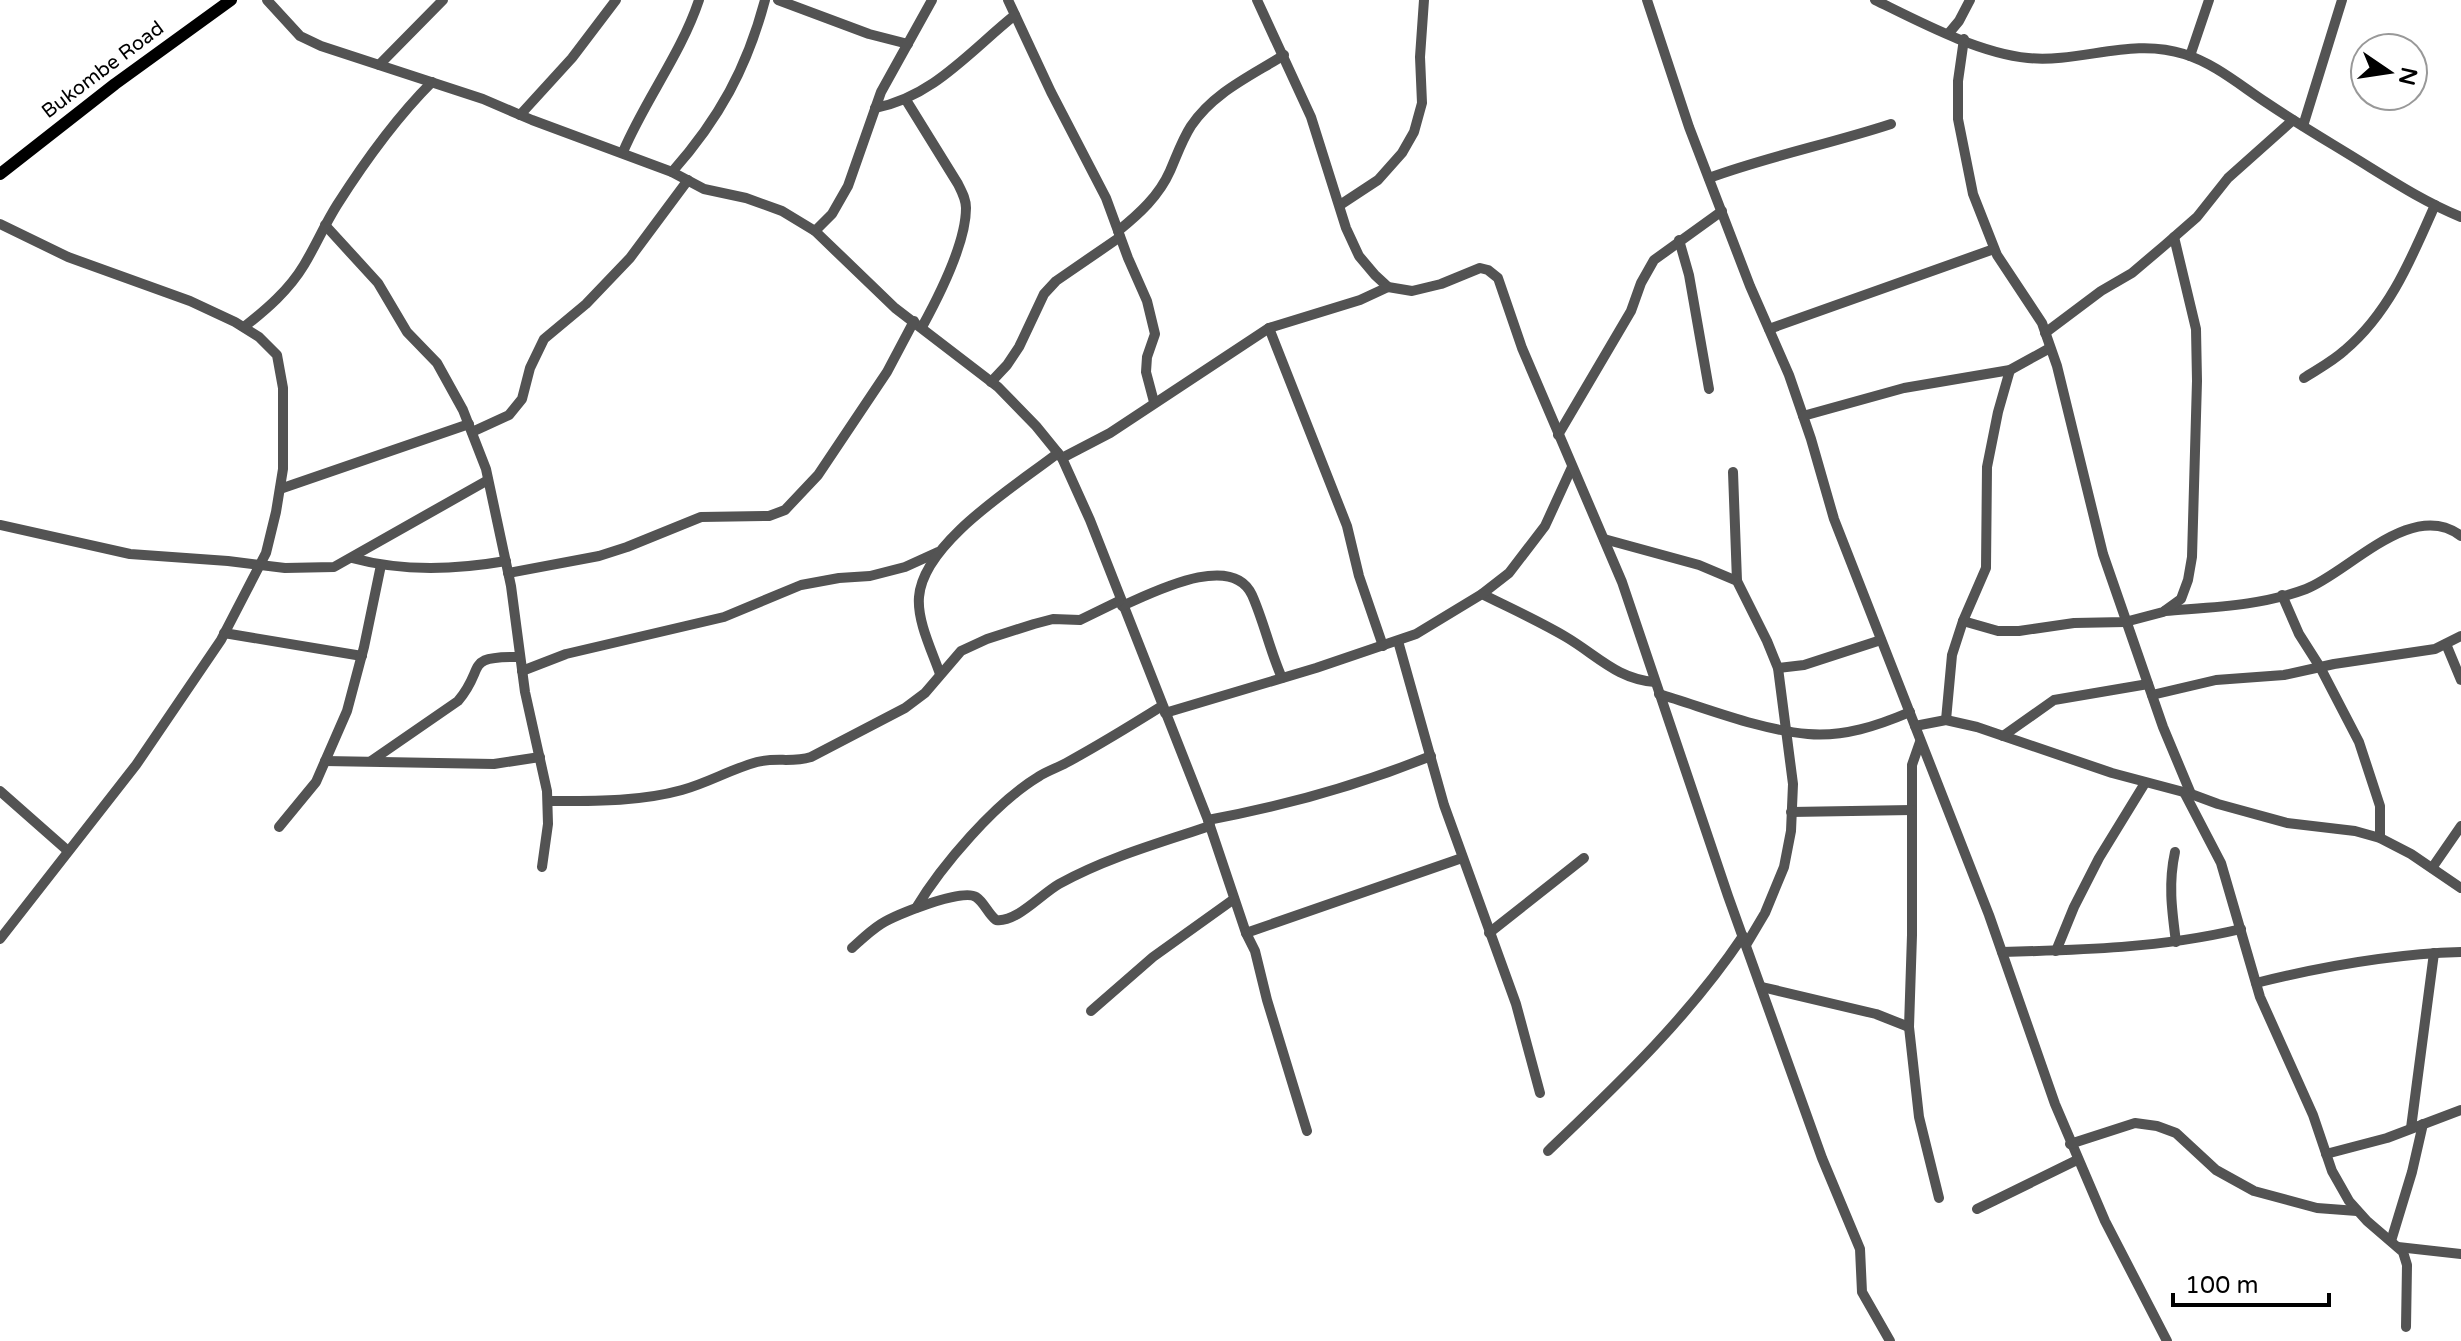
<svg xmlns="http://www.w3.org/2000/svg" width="2461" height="1341" font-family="'Varela Round',sans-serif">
<rect width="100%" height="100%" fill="#fff"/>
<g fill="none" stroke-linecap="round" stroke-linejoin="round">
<g stroke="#535353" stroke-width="10">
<path d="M267 0 300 36 321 46 483 99 532 120 672 172 704 189 746 198 782 211 815 231 895 308 998 387 1036 426 1062 458 1090 520 1208 820 1246 933 1255 951 1267 1000 1307 1131"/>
<path d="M778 0 869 34 908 44"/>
<path d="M1008 0 1051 92 1106 198 1128 258 1147 301 1155 334 1147 357 1146 372 1154 402"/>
<path d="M1257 0 1311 117 1346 228 1359 256 1375 275 1388 287 1412 291 1441 284 1480 268 1488 270 1498 278 1522 348 1622 582 1728 896 1822 1158 1860 1249 1862 1292 1890 1341"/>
<path d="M1647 0 1689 127 1750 286 1789 375 1811 439 1834 519 1989 915 2055 1104 2105 1221 2167 1341"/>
<path d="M1875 0C1920 22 1978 53 2028 58 2081 63 2132 37 2184 54 2214 63 2241 86 2267 103 2301 126 2336 146 2371 168 2400 186 2429 204 2461 217"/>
<path d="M1949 33 1959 21 1970 0"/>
<path d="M1964 39 1958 81V119L1973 194 1997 255 2042 323 2057 366 2103 554 2163 727 2191 794"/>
<path d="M2190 56 2209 0"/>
<path d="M379 65 443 0"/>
<path d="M906 100 958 184C962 192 966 199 966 208 966 244 939 296 922 327"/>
<path d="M875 108C933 97 970 51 1015 15"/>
<path d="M520 115 572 58 616 0"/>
<path d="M2303 126 2342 0"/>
<path d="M623 152C645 100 681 54 699 0"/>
<path d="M672 172C719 119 747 68 765 0"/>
<path d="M1709 178C1769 156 1830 144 1891 124"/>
<path d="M1340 205 1378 180 1402 153 1414 132 1422 103 1420 57 1424 0"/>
<path d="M0 224 68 257 190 301 235 322 259 337 277 355 283 388V469L276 512 266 553 221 640 136 765 0 939"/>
<path d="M325 225 378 283 407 332 437 363 463 410 486 469 511 586 525 692 547 791 548 824 542 867"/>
<path d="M815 231 832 214 848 186 881 92 932 0"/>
<path d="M1118 231C1139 214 1159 196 1170 171 1177 155 1182 140 1191 126 1214 92 1251 76 1284 55"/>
<path d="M1679 240 1689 275 1709 389"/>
<path d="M244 327C267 309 289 290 304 265 316 245 325 224 337 205 365 161 395 119 432 82"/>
<path d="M1269 328 1347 526 1359 576 1383 646"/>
<path d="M1769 329 1994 249"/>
<path d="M2045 333 2101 291 2132 273 2165 245 2197 217 2228 178 2293 120"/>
<path d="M2304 378C2318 369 2333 361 2345 350 2390 312 2412 257 2435 205"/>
<path d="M991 382 1007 365 1019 347 1044 294 1056 281 1120 237"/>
<path d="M1803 416 1904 388 2010 370 2050 348"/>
<path d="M472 432 509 415 522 399 530 368 544 339 586 304 630 258 688 180"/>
<path d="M1558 435 1631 311 1641 283 1654 260 1722 211"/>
<path d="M1062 458 1110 433 1269 328 1360 300 1388 287"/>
<path d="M1733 472 1737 581"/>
<path d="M280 489 469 424"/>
<path d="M0 525 130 554 228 561 285 568 334 567 488 480"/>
<path d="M1604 539 1699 565 1737 581 1767 641 1778 668 1793 784 1791 831 1784 867 1765 913 1746 945"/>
<path d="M352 558C403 572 454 570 506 561"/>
<path d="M508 573 599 556 627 547 701 517 769 516 785 510 818 475 887 372 914 321"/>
<path d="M1482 594C1510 608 1539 621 1566 637 1598 656 1617 679 1655 682"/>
<path d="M2282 595 2299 634 2320 667 2359 742 2380 806V838"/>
<path d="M1122 606C1152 593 1232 551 1252 595 1264 622 1270 651 1282 678"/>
<path d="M2165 611C2212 607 2261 606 2306 589 2348 573 2412 498 2461 536"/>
<path d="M1963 621 1998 631H2019L2074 623 2125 622 2163 612 2181 599 2188 580 2192 557 2197 381 2196 329 2174 237"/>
<path d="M224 633 362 656"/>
<path d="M1398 641 1444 805 1516 1004 1540 1093"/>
<path d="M2446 644 2461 680"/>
<path d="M1778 668 1804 665 1881 640"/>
<path d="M522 671 566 654 724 617 801 585 839 578 870 576 905 567 938 552"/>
<path d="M940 674C932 651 917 621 919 597 923 542 1017 485 1058 453"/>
<path d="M1659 694C1706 708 1760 730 1808 734 1844 737 1877 726 1910 712"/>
<path d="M2152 695 2216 680 2284 675 2334 664 2435 649 2461 636"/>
<path d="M1165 713 1316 668 1416 634 1482 594 1509 573 1545 526 1572 467"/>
<path d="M1946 720 1952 655 1963 621 1986 568 1987 467 1998 412 2010 370"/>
<path d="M1915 726 1946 720 1977 727 2112 773 2191 794 2218 804 2287 823 2355 831 2380 838 2411 854 2461 888"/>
<path d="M2003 736 2054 700 2148 684"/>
<path d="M1920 742 1912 765V935L1909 1027 1919 1117 1939 1198"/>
<path d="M325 761 494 764 540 757"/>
<path d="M371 761 458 701C487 667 462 656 520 657"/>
<path d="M0 791 68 851"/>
<path d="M2184 792 2221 863 2260 997 2313 1115 2332 1171 2349 1201 2367 1221 2403 1252 2407 1265 2406 1327"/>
<path d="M548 801C592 801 639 802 682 790 708 783 731 769 757 762 776 757 792 763 811 757L905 708 925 693 961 651 987 639 1034 624 1053 619 1080 620 1119 601"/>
<path d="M1791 812 1912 810"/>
<path d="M1208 820C1284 806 1359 785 1431 756"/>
<path d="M279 827 316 782 347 711 364 647 381 565"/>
<path d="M2175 852C2168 884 2172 911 2176 942"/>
<path d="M2432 868 2461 826"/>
<path d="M916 908C942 865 995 803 1038 777 1047 771 1057 768 1066 763 1099 745 1130 726 1162 706"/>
<path d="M1246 933 1462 858"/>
<path d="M1489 933 1584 858"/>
<path d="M852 948C861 940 870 931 881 924 895 915 962 888 976 897 984 902 988 914 996 920 1016 923 1040 895 1059 884 1106 858 1159 843 1210 826"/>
<path d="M2056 951 2074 907 2099 858 2145 783"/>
<path d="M2002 952C2083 950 2161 948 2241 929"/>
<path d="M2256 983C2324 966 2391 954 2461 952"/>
<path d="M1762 987 1876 1014 1909 1027"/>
<path d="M1091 1011 1153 957 1234 899"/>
<path d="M2411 1128 2434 953"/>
<path d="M2070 1144 2135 1123 2157 1126 2176 1133 2216 1170 2254 1191 2317 1208 2357 1211"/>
<path d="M1548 1151C1619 1083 1688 1018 1743 936"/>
<path d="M2326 1154 2387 1138 2461 1110"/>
<path d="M1977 1209 2077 1160"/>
<path d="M2391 1241 2412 1172 2423 1124"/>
<path d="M2398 1247 2461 1254"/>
</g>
<path stroke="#000" stroke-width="12" d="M0 174 115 84 231 0"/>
</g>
<g text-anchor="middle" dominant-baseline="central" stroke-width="6" stroke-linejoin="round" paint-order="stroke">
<g font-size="20" fill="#000" stroke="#fff">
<text transform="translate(103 70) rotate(-37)">Bukombe Road</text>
</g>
</g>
<g transform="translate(2389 72) rotate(103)"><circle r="38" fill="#ffffff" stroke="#999999" stroke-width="2"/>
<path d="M0-6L14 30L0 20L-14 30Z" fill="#000000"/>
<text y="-12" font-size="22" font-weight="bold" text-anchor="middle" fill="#000000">N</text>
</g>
<path d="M2173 1293v12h156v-12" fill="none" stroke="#000000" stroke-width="4"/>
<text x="2185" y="1293" font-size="24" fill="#000000" stroke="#ffffff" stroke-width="6" paint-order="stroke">100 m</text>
</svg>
